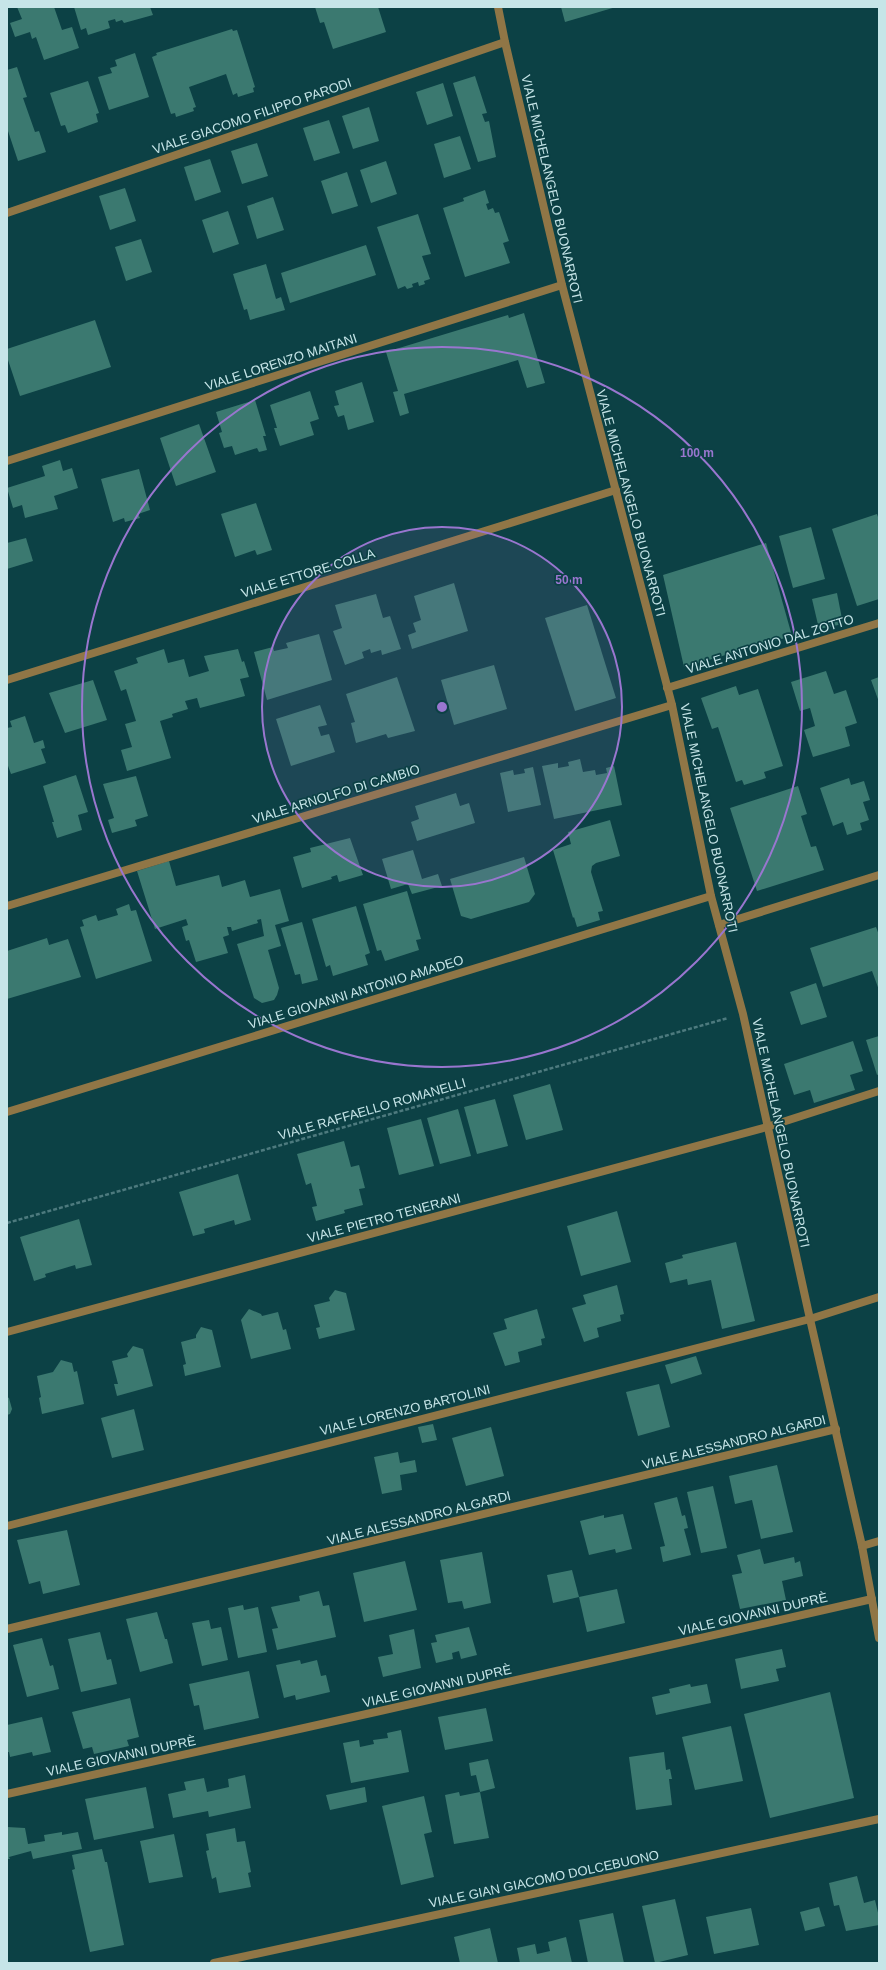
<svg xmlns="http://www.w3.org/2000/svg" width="886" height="1970" font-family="Helvetica,sans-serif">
<rect width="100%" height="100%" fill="#0c4145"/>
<g fill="#3b7970">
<path d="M17 7H54L62 30 72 27 79 48 44 60 36 37 32 39 30 32 15 37 10 23 22 19Z"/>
<path d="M74 7H150L153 15 124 23 122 20 116 22 115 19 108 21 110 28 88 35 86 28 81 30Z"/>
<path d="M315 7H378L386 32 333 49 324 22 320 23Z"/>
<path d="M561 7H616L565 22Z"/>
<path d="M232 29 233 31 237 30 255 87 253 88 254 92 238 97 237 93 233 95 226 74 189 87 196 107 193 108 194 111 176 117 175 113 171 114 152 57 157 55 156 53Z"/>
<path d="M135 53 149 97 109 110 98 77 112 73 110 68 117 66 115 60Z"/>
<path d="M17 67 27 97 23 98 35 132 39 131 46 152 18 161 7 128V70Z"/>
<path d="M475 76 487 113 482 114 485 122 489 121 496 157 478 162 453 83Z"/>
<path d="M88 81 99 113 96 114 98 122 68 133 65 125 61 126 50 93Z"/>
<path d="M443 83 453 116 427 125 416 92Z"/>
<path d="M369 107 379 141 353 149 342 116Z"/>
<path d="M329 120 340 153 314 161 303 128Z"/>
<path d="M460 136 471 169 444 178 434 144Z"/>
<path d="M257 143 268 176 242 184 231 151Z"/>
<path d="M210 159 221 192 195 201 184 167Z"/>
<path d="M386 161 397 194 371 203 360 170Z"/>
<path d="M347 172 358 206 332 214 321 181Z"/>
<path d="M125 188 136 221 110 230 99 196Z"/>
<path d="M485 190 489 203 486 204 488 210 493 208 495 213 499 212 509 241 503 243 510 263 465 277 443 208 464 201 463 198Z"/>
<path d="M273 197 284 230 257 239 247 206Z"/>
<path d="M228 211 239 244 213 253 202 220Z"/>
<path d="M418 214 431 254 422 256 430 279 424 281 425 284 419 286 418 282 412 284 413 287 407 289 405 286 398 289 377 227Z"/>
<path d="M141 239 152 272 126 281 115 247Z"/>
<path d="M366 245 376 275 290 303 281 273Z"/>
<path d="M266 264 276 299 281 297 285 310 250 320 247 309 244 310 233 274Z"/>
<path d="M524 313 545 383 527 388 518 360 404 394 409 413 400 416 393 392 398 391 386 352 508 315 509 318Z"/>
<path d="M95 320 111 367 20 396 7 357V349Z"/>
<path d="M362 382 374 422 348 430 344 415 338 417 334 406 339 405 335 391Z"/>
<path d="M310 391 319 419 310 422 314 435 280 446 274 428H277L270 405Z"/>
<path d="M255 400 266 436H263L267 450 259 452 257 448 235 455 232 446 224 448 219 433 222 432 216 412Z"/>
<path d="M199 424 216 472 176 486 160 438Z"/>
<path d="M60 460 63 471 72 468 78 488 54 496 58 509 25 518 22 505 13 508 7 488 45 476 42 466Z"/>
<path d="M139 469 150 510 138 514 140 518 125 522 124 518 113 522 101 479Z"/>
<path d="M256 503 272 550 257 555 255 550 235 557 221 514Z"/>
<path d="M877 514 879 520V599L857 606 832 529Z"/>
<path d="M811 527 825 579 793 588 779 536Z"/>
<path d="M26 538 33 561 7 569V543Z"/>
<path d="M766 543 792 636 684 667 663 575Z"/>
<path d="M454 583 468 631 412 649 408 635 416 632 413 623 421 620 414 596Z"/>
<path d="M837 593 843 624 819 629 812 599Z"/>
<path d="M376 594 383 618 390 616 401 649 382 655 381 650 371 653 370 649 362 652 364 658 345 665 333 631 342 628 335 605Z"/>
<path d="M587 605 616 698 575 711 545 618Z"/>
<path d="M319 634 332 680 267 700 254 652 273 647 274 651 288 648 286 643Z"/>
<path d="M164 649 168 663 184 659 189 677 209 671 204 656 238 649 242 662 244 661 249 677 240 679 245 696 200 708 197 698 185 701 188 709 172 714 173 717 160 721 171 758 127 771 121 750 132 747 125 724 136 721 126 689 121 691 114 671 138 663 136 658Z"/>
<path d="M494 665 507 709 454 725 441 680Z"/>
<path d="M826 671 834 694 846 690 857 723 845 727 850 746 813 757 804 730 815 726 810 708 800 711 791 682Z"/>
<path d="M397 677 415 731 388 738 386 734 356 743 351 723 355 722 346 694Z"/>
<path d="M879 677V702L871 680Z"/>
<path d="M93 680 107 720 65 733 49 693Z"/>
<path d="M736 686 739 695 758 689 783 766 764 772 766 778 744 785 742 780 736 782 718 727 712 729 701 698Z"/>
<path d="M320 705 327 725 318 727 321 736 329 734 335 752 291 766 276 719Z"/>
<path d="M25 716 34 743 43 740 45 748 41 749 46 763 11 774 7 763V728L12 727 10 721Z"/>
<path d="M580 759 583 772 595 770 596 775 607 773 606 768 614 766 622 805 554 819 542 766 558 763V768L569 766 568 762Z"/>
<path d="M533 767 541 805 508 812 500 773 513 770 514 775 525 773 524 769Z"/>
<path d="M76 775 88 812 78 815 82 830 57 838 52 822H54L43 786Z"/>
<path d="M136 776 148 816 135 820 137 826 112 833 108 820 114 818 103 784Z"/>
<path d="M849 778 851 785 864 781 870 800 863 802 869 820 860 823 862 830 847 835 843 822 833 826 820 788Z"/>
<path d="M798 786 807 814 801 816 811 847 816 846 824 870 757 891 730 808Z"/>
<path d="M456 793 460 806 469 803 475 823 417 841 411 822 419 819 415 806Z"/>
<path d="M610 820 620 856 596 863 592 866 591 872 603 911 598 912 600 920 577 927 574 917 573 918 553 850 571 844 568 832Z"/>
<path d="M350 838 363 875 339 882 337 875 331 877 332 879 302 888 293 857 311 852 310 848Z"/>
<path d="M413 850 422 879 438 874 442 886 412 894 408 884 391 889 382 859Z"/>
<path d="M524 857 535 894 529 902 471 919 461 916 450 879Z"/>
<path d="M169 861 176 886 219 875 222 887 245 880 250 897 280 889 289 921 275 925 281 946 268 950 279 988 277 995 274 1000 262 1003 254 998 237 944 264 936 261 919 257 920 258 923 232 931 231 927H227L229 935 223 937 228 953 196 962 189 940 186 941 182 927 188 925 186 919 155 929 137 871Z"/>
<path d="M407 891 421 939 416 940 419 950 385 961 381 950 377 951 363 904Z"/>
<path d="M129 904 131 911 136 910 152 961 96 979 80 927 84 926 82 920 96 915 98 921 118 915 116 909Z"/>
<path d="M356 906 370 953 365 955 368 965 333 976 330 965 326 967 312 919Z"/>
<path d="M302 922 318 980 302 984 300 974 295 975 281 928Z"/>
<path d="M876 927 879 935V990L872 971 823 987 810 948Z"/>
<path d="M47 938 49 945 68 939 81 977 7 999V951Z"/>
<path d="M816 983 827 1017 801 1025 790 992Z"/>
<path d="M879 1036V1074L877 1075 866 1040Z"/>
<path d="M853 1041 863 1071 850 1075 855 1090 814 1103 810 1090 794 1095 784 1064Z"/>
<path d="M550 1084 563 1130 526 1140 513 1095Z"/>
<path d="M495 1099 508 1146 477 1154 464 1107Z"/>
<path d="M458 1109 471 1156 440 1164 427 1118Z"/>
<path d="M421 1119 434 1166 399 1175 387 1128Z"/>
<path d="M344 1141 351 1167 359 1165 365 1188 359 1189 363 1205 344 1210 345 1213 316 1221 312 1207 317 1206 311 1183 306 1185 297 1154Z"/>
<path d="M238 1174 251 1220 235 1225 234 1220 204 1229 205 1233 193 1236 179 1192Z"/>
<path d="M617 1211 631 1262 581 1276 567 1226Z"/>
<path d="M79 1219 92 1265 76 1269 75 1265 45 1274 46 1277 34 1281 20 1237Z"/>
<path d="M736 1242 755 1321 722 1329 711 1280 688 1285 687 1279 670 1283 665 1263 683 1258 682 1255Z"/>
<path d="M617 1285 624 1314 620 1315 621 1321 597 1328 599 1337 584 1342 572 1308 586 1304 583 1295Z"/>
<path d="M335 1290 346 1293 355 1330 319 1339 316 1328 320 1327 314 1305 330 1301 329 1298Z"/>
<path d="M249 1309 261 1314 262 1316 278 1312 283 1330 286 1329 291 1349 251 1359 241 1320Z"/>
<path d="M537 1309 545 1338 541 1339 542 1345 518 1352 520 1362 505 1366 493 1333 507 1329 504 1319Z"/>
<path d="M201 1327 212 1330 221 1367 185 1376 183 1365 186 1364 181 1342 196 1338V1335Z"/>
<path d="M133 1346 143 1349 153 1386 117 1396 114 1384H118L112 1361 128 1357 127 1354Z"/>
<path d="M696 1356 702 1374 671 1384 665 1365Z"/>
<path d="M61 1360 72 1363 74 1372 77 1371 84 1404 42 1414 39 1398 41 1397 37 1376 53 1372Z"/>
<path d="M659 1384 670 1427 638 1436 626 1392Z"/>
<path d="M7 1397 9 1398 12 1409 10 1414 7 1415Z"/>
<path d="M134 1409 144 1450 112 1458 101 1418Z"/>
<path d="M433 1424 437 1440 422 1443 418 1427Z"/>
<path d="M491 1427 504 1476 466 1486 452 1438Z"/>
<path d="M398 1452 400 1463 415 1460 417 1472 400 1475 402 1490 382 1494 374 1457Z"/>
<path d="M777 1465 793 1532 761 1539 752 1500 735 1504 729 1476Z"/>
<path d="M713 1486 727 1548 701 1553 687 1492Z"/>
<path d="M677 1497 682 1516 685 1515 688 1528 684 1529 691 1555 663 1562 660 1547 665 1546 654 1503Z"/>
<path d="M623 1514 632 1549 616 1553 615 1549 589 1555 580 1521 604 1515V1518Z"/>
<path d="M67 1530 80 1585 43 1594 40 1581 29 1584 17 1540Z"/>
<path d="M760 1549 764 1564 794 1557 795 1563 800 1561 803 1576 782 1581 786 1600 740 1609 732 1575 742 1573 737 1555Z"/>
<path d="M482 1552 491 1603 464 1609 462 1601 448 1603 440 1560Z"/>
<path d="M405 1561 417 1610 364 1622 353 1573Z"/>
<path d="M572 1570 579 1597 553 1603 547 1575Z"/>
<path d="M617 1589 625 1623 587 1632 579 1597Z"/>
<path d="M319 1591 323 1606 329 1605 336 1637 277 1650 272 1629 278 1628 271 1607 300 1601 299 1596Z"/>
<path d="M243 1605 244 1610 258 1607 267 1652 238 1658 228 1608Z"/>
<path d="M157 1612 165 1639H167L173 1663 140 1672 126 1619Z"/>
<path d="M209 1620 211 1629 221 1627 228 1660 202 1666 192 1623Z"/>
<path d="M469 1627 477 1655 461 1659 459 1651 452 1653 453 1659 436 1663 431 1643 437 1642 435 1635Z"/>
<path d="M414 1629 421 1668 383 1677 378 1657 393 1654 389 1635Z"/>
<path d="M100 1632 107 1660 111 1659 117 1684 81 1692 68 1639Z"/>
<path d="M42 1638 50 1666 53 1665 59 1689 27 1697 13 1645Z"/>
<path d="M782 1649 786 1667 776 1669 779 1681 741 1689 735 1659Z"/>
<path d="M300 1660 301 1664 317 1660 321 1676 326 1675 330 1692 296 1700 295 1695 284 1698 276 1665Z"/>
<path d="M249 1671 259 1718 204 1730 199 1705 194 1706 189 1684Z"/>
<path d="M690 1684 691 1687 707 1684 711 1703 656 1715 652 1697 670 1693 669 1689Z"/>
<path d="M830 1692 854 1798 770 1818 744 1714Z"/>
<path d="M130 1698 139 1737 127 1740 129 1746 94 1754 92 1747 83 1749 72 1712Z"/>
<path d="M486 1708 493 1741 445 1750 438 1717Z"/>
<path d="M42 1717 51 1752 33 1756 32 1752 10 1757 9 1752H7V1725Z"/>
<path d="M731 1726 743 1781 695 1790 682 1737Z"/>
<path d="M401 1730 409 1772 351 1783 343 1743 359 1740 360 1747 374 1744 373 1740 388 1738 387 1733Z"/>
<path d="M664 1752 666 1770 670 1769 672 1779H669L672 1805 636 1810 629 1757Z"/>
<path d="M488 1759 495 1788 480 1792 476 1775 471 1776 469 1763Z"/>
<path d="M245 1775 251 1808 209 1817 208 1811 173 1818 168 1794 186 1790 184 1782 204 1778 207 1792 229 1787 228 1779Z"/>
<path d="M146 1787 154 1828 94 1840 85 1799Z"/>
<path d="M365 1787 367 1802 330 1810 326 1795Z"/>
<path d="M459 1792 460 1796 480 1792 489 1838 454 1844 445 1795Z"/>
<path d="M424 1796 432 1832 424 1834 434 1877 401 1885 382 1806Z"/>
<path d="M7 1827 25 1828 28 1844 45 1841 44 1835 62 1832V1835L78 1832 82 1849 33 1859 31 1851 9 1857 10 1859H7Z"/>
<path d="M235 1828 237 1842 245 1841 251 1872 248 1873 251 1887 219 1893 216 1877 212 1879 206 1851 209 1850 206 1834Z"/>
<path d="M174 1834 183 1877 149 1883 140 1841Z"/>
<path d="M102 1849 105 1862H107L124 1945 90 1952 72 1870 75 1869 72 1855Z"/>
<path d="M857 1876 864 1903 875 1900 879 1917V1925L846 1931 839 1905 834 1906 829 1883Z"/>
<path d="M675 1899 688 1955 655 1963 642 1906Z"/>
<path d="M819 1907 825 1926 805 1931 800 1912Z"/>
<path d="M751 1908 759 1945 714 1954 706 1917Z"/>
<path d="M613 1913 624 1963H588L579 1920Z"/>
<path d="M490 1928 498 1963H460L454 1937Z"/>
<path d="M566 1937 572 1963H520L517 1948 535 1944 537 1954 550 1951 548 1942Z"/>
</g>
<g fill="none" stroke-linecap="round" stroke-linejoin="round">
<path stroke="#4d7a7e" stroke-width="2.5" stroke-dasharray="4 2" stroke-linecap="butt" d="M7 1223 728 1018"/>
<g stroke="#907646" stroke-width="8">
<path d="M498 7 505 42 562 285 672 705 711 896 743 1014 810 1319 862 1546 879 1638"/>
<path d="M7 213 505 42"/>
<path d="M7 461 562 285"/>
<path d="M7 680 616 490"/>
<path d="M667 688 879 623"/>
<path d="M7 906 672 705"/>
<path d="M719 925 879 875"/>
<path d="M7 1112 711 896"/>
<path d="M7 1332 767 1127 879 1091"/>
<path d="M7 1526 810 1319 879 1297"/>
<path d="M862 1546 879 1541"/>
<path d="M7 1629 836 1429"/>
<path d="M7 1794 380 1711 872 1599"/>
<path d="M214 1963 879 1819"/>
</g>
</g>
<circle cx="442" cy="707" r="180" fill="#9976cf" fill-opacity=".12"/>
<g fill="none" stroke="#9976cf" stroke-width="2">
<circle cx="442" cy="707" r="180"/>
<circle cx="442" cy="707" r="360"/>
</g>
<g text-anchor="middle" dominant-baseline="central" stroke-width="3.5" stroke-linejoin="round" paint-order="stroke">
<g font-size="13" fill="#c6e5e8" stroke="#0c4145">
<text transform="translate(252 116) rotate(-19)">VIALE GIACOMO FILIPPO PARODI</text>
<text transform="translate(552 189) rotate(77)">VIALE MICHELANGELO BUONARROTI</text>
<text transform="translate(281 362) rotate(-18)">VIALE LORENZO MAITANI</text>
<text transform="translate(631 503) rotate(75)">VIALE MICHELANGELO BUONARROTI</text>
<text transform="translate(308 573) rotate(-17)">VIALE ETTORE COLLA</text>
<text transform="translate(770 644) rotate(-17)">VIALE ANTONIO DAL ZOTTO</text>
<text transform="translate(336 794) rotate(-17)">VIALE ARNOLFO DI CAMBIO</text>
<text transform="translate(709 818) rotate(78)">VIALE MICHELANGELO BUONARROTI</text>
<text transform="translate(356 992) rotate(-17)">VIALE GIOVANNI ANTONIO AMADEO</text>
<text transform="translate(372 1109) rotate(-16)">VIALE RAFFAELLO ROMANELLI</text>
<text transform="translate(781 1133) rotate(78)">VIALE MICHELANGELO BUONARROTI</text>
<text transform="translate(384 1218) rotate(-15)">VIALE PIETRO TENERANI</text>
<text transform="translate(405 1410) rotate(-14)">VIALE LORENZO BARTOLINI</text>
<text transform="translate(734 1442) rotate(-14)">VIALE ALESSANDRO ALGARDI</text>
<text transform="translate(419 1518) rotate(-14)">VIALE ALESSANDRO ALGARDI</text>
<text transform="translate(753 1614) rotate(-13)">VIALE GIOVANNI DUPRÈ</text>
<text transform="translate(437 1686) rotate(-13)">VIALE GIOVANNI DUPRÈ</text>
<text transform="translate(121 1756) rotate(-12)">VIALE GIOVANNI DUPRÈ</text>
<text transform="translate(544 1879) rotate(-12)">VIALE GIAN GIACOMO DOLCEBUONO</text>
</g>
</g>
<circle cx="442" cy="707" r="6" fill="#9976cf" stroke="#0c4145" stroke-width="2"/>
<g font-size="12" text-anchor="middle" font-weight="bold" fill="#9976cf" stroke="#0c4145" stroke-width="3.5" stroke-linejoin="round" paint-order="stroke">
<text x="697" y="457">100 m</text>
<text x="569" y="584">50 m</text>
</g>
<rect width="886" height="1970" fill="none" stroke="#c6e5e8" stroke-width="16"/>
</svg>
